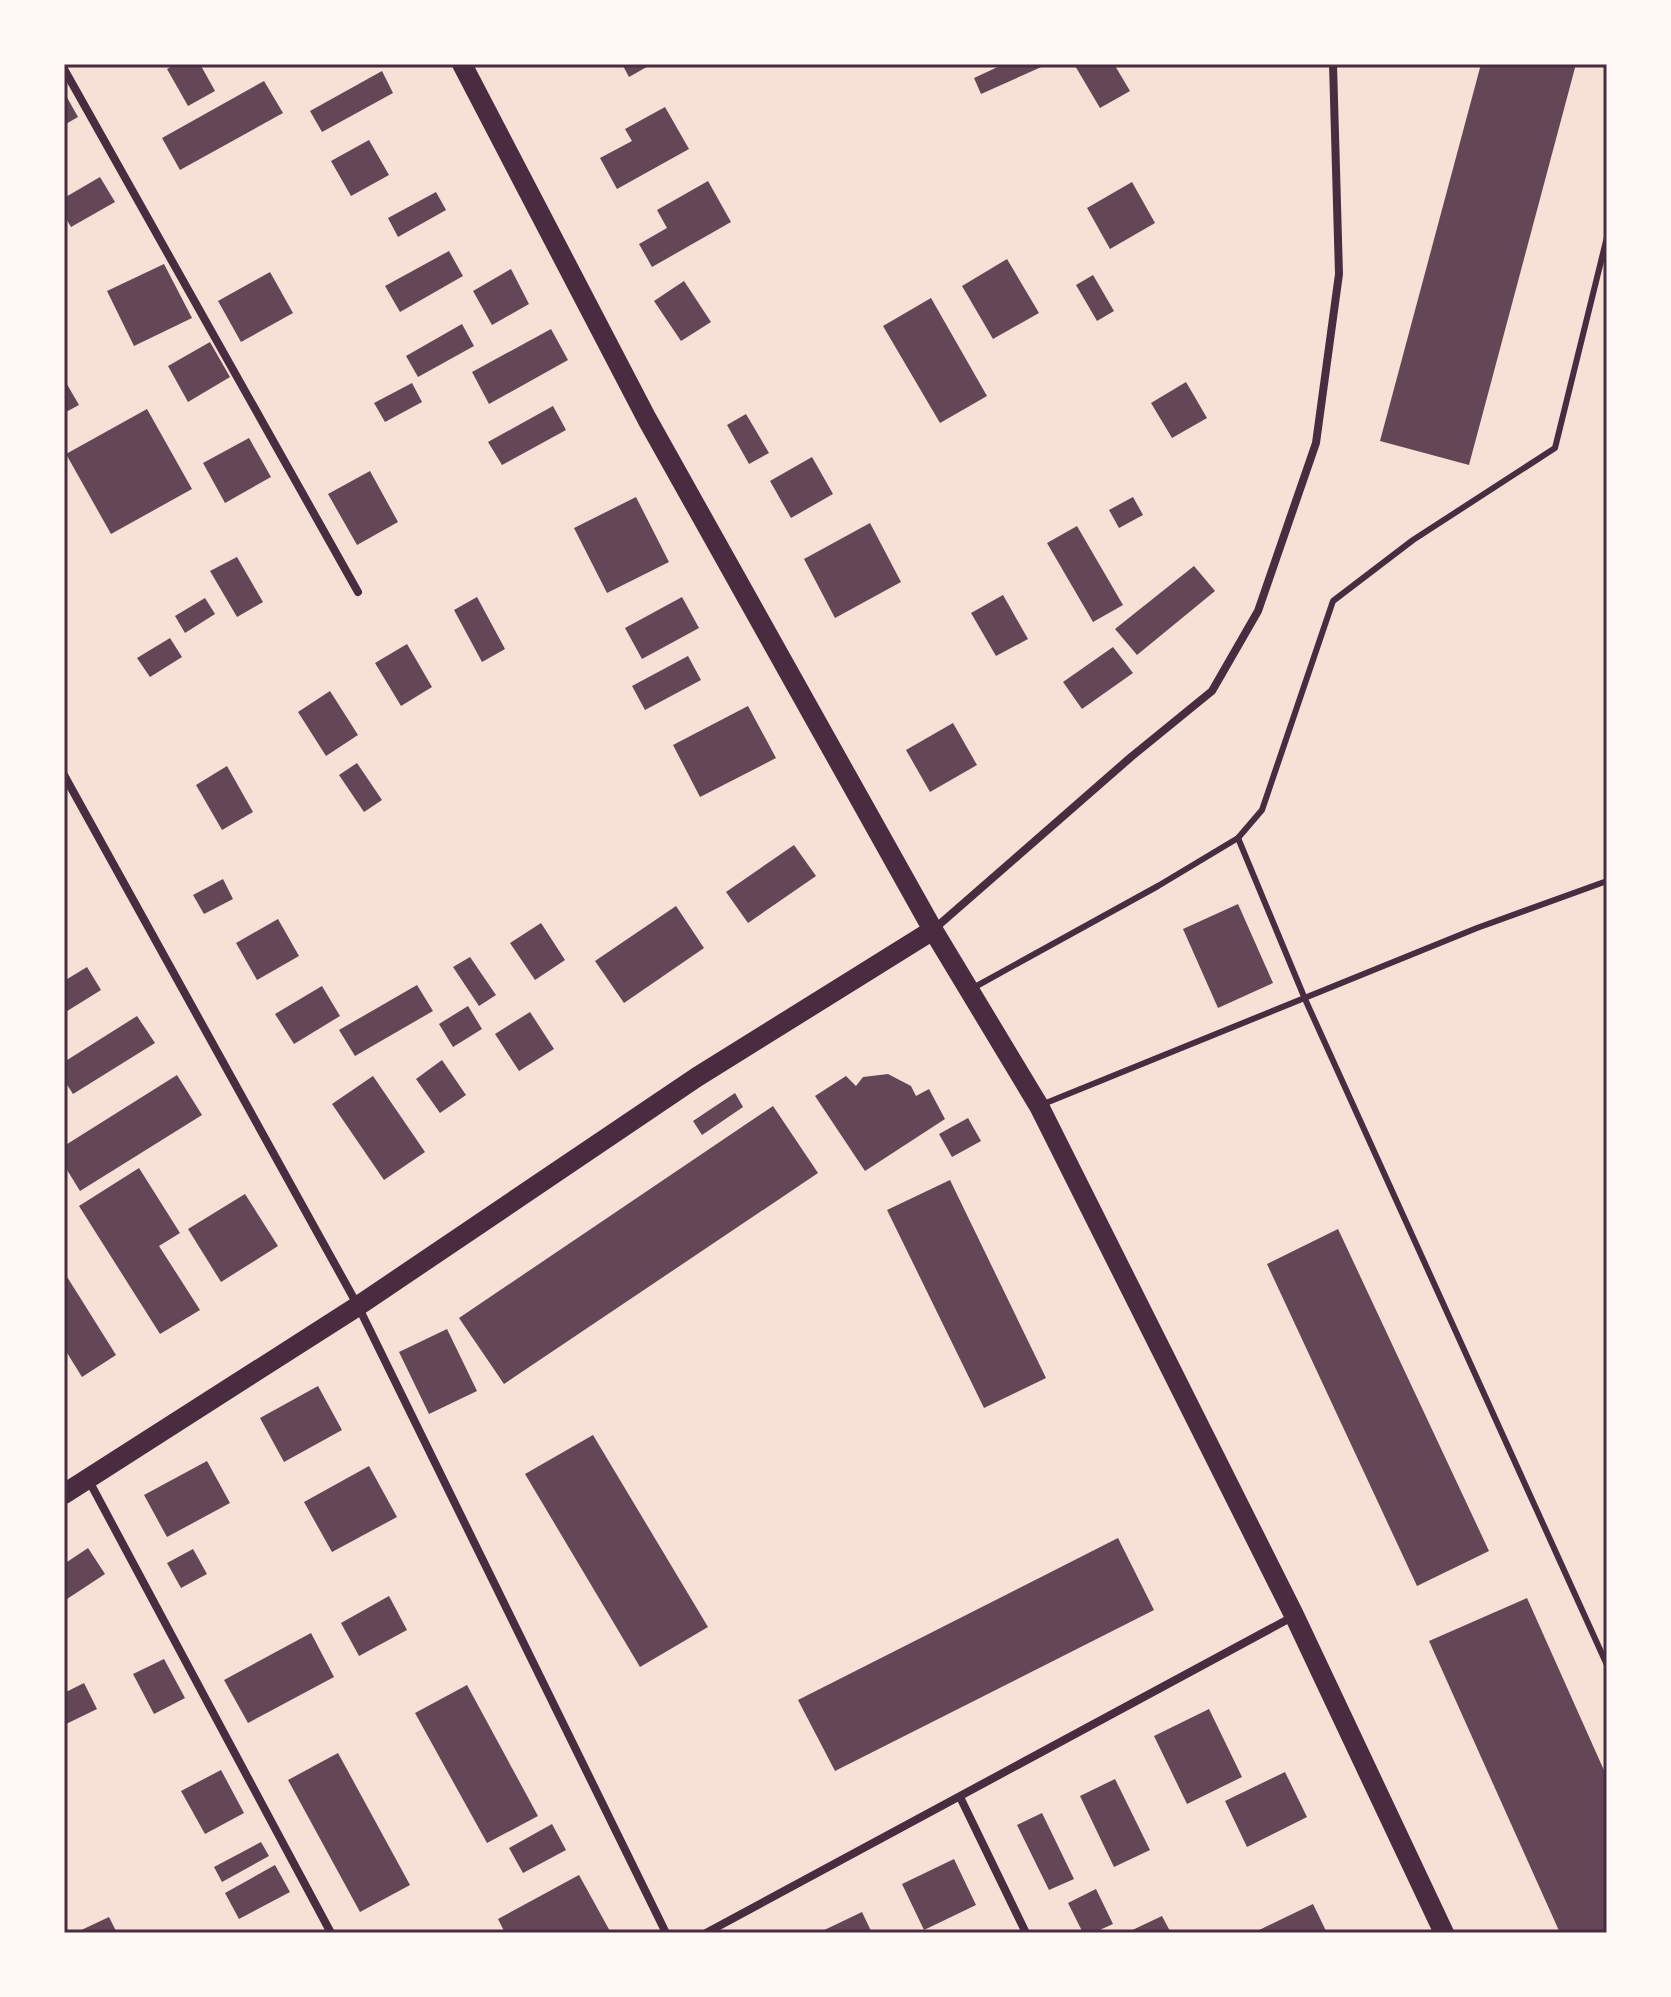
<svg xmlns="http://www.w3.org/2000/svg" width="1671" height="1997" font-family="Helvetica,sans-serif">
<rect width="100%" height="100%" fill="#f7e1d7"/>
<g fill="#644757">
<path d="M176 64H200L215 91 188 106 167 69Z"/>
<path d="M622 64H652L629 77Z"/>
<path d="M1004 64H1048L981 94 974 78Z"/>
<path d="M1074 64H1114L1130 91 1100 108Z"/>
<path d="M1481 64H1576L1469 465 1380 441Z"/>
<path d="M382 71 393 93 322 132 310 111Z"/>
<path d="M264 81 283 113 180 170 162 138Z"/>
<path d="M64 92 78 117 64 125Z"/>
<path d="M665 107 689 149 617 189 600 158 632 141 625 129Z"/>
<path d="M369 140 389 175 351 196 331 161Z"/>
<path d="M100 177 115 202 71 227 64 215V198Z"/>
<path d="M708 181 731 222 652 267 639 244 667 228 657 210Z"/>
<path d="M1132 182 1155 223 1110 249 1087 208Z"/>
<path d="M436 192 446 210 398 237 388 218Z"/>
<path d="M449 251 463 276 400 312 385 286Z"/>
<path d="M1007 259 1039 313 993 339 962 286Z"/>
<path d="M164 264 192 318 134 346 107 291Z"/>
<path d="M511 269 529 304 492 325 473 291Z"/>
<path d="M270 272 293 313 241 342 218 301Z"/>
<path d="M1093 275 1114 311 1097 321 1076 285Z"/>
<path d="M684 281 711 322 681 341 654 301Z"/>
<path d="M931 298 987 396 940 423 883 326Z"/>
<path d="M462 324 474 346 418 377 406 356Z"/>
<path d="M551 329 568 360 489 404 472 372Z"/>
<path d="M210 342 230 377 188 402 168 366Z"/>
<path d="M64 379 79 405 64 413Z"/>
<path d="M1186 382 1207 418 1172 438 1151 403Z"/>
<path d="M412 383 422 402 385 422 374 403Z"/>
<path d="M553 406 566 430 502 465 488 442Z"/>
<path d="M147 409 192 489 111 534 66 454Z"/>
<path d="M746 414 769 453 749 464 727 425Z"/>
<path d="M249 438 271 477 225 503 203 463Z"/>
<path d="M812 457 833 494 791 518 770 481Z"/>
<path d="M370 471 398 522 357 545 328 494Z"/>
<path d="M636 497 669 562 607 593 574 528Z"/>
<path d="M1133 497 1143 515 1119 528 1109 510Z"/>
<path d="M870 523 901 582 835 618 804 559Z"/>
<path d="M1077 526 1123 605 1093 622 1047 543Z"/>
<path d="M237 557 263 602 237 617 210 571Z"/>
<path d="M1194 566 1215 591 1137 655 1115 629Z"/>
<path d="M1003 595 1028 639 996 656 971 613Z"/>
<path d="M477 597 505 649 482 662 454 610Z"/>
<path d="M682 597 699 628 642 659 625 628Z"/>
<path d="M205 598 215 614 185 633 175 616Z"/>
<path d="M170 638 182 657 150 677 137 658Z"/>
<path d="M407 644 432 687 401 706 375 663Z"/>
<path d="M1113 647 1133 673 1082 709 1063 682Z"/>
<path d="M688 656 701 680 645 710 632 686Z"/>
<path d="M330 691 358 735 326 756 298 712Z"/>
<path d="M748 706 776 758 700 797 673 745Z"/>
<path d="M953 723 977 765 930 792 906 750Z"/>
<path d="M357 763 382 800 364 812 339 775Z"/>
<path d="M227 766 253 812 222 830 196 785Z"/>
<path d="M794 845 816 876 748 923 726 892Z"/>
<path d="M223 879 233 899 204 914 193 895Z"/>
<path d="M1238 904 1273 983 1218 1008 1183 929Z"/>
<path d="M676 906 704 948 624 1003 595 961Z"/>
<path d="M278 919 299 956 257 980 236 943Z"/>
<path d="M541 923 565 960 535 980 510 943Z"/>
<path d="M470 957 496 995 479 1006 453 967Z"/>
<path d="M87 967 101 990 64 1013V981Z"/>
<path d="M417 985 433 1011 355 1056 339 1030Z"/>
<path d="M322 986 340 1016 294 1044 275 1014Z"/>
<path d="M468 1006 482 1029 453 1047 439 1024Z"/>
<path d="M530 1012 554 1049 519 1071 495 1034Z"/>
<path d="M137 1016 155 1043 73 1094 64 1080V1062Z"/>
<path d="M442 1060 466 1095 440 1113 416 1079Z"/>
<path d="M888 1074 911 1086 916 1096 929 1089 945 1119 865 1171 815 1096 846 1076 856 1086 863 1077Z"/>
<path d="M177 1075 202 1115 80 1191 64 1165V1146Z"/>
<path d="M373 1076 425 1152 384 1180 332 1104Z"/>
<path d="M735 1093 743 1107 702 1135 693 1121Z"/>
<path d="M773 1106 818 1173 504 1384 459 1318Z"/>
<path d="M968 1118 981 1141 952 1157 939 1134Z"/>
<path d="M139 1168 180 1233 159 1246 200 1310 160 1334 79 1206Z"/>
<path d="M950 1180 1046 1378 984 1408 887 1210Z"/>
<path d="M245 1194 278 1246 221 1282 188 1229Z"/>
<path d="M1338 1229 1489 1551 1417 1586 1267 1264Z"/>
<path d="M64 1272 116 1355 82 1377 64 1348Z"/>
<path d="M447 1329 477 1391 429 1414 399 1352Z"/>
<path d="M318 1386 342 1430 284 1462 260 1418Z"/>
<path d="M593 1435 708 1627 640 1667 525 1474Z"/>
<path d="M207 1461 230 1503 167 1537 144 1495Z"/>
<path d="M369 1466 397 1517 332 1552 304 1502Z"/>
<path d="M1118 1538 1154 1610 835 1771 798 1700Z"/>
<path d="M88 1548 105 1574 64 1601V1564Z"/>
<path d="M193 1549 207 1574 181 1588 167 1563Z"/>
<path d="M389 1596 407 1630 359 1656 341 1623Z"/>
<path d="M1527 1598 1607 1777V1933H1560L1429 1641Z"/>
<path d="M311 1633 334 1677 248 1723 224 1680Z"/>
<path d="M164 1659 185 1698 154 1714 133 1674Z"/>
<path d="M84 1683 97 1709 64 1725V1693Z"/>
<path d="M467 1685 538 1816 487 1843 415 1713Z"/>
<path d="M1209 1709 1242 1777 1187 1804 1154 1736Z"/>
<path d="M338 1753 410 1885 360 1912 288 1780Z"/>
<path d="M221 1770 244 1813 205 1834 181 1791Z"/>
<path d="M1285 1772 1307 1817 1247 1847 1225 1801Z"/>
<path d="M1115 1779 1150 1850 1114 1867 1080 1796Z"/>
<path d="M1042 1813 1074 1879 1049 1890 1017 1825Z"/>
<path d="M552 1824 566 1850 523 1873 509 1848Z"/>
<path d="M261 1842 269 1856 222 1882 214 1867Z"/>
<path d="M954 1859 976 1905 924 1930 902 1884Z"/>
<path d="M275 1865 290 1892 239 1919 225 1893Z"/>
<path d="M579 1875 611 1933H505L498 1919Z"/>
<path d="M1096 1889 1113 1924 1093 1933H1083L1068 1903Z"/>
<path d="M1313 1904 1327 1933H1253Z"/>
<path d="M862 1912 872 1933H818Z"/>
<path d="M1162 1916 1171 1933H1126Z"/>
<path d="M109 1917 117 1933H75Z"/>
</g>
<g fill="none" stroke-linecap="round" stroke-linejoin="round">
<g stroke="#4a2c40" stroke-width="6">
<path d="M1238 838 1305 999 1607 1665"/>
<path d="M973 988 1158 886 1238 838 1262 810 1333 601 1413 540 1555 448 1607 237"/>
<path d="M1041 1105 1477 928 1607 881"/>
</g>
<g stroke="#4a2c40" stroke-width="8">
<path d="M64 69 358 592"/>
<path d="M64 775 358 1306 666 1933"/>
<path d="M933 930 1131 757 1212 691 1258 611 1316 443 1339 274 1333 64"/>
<path d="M88 1479 331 1933"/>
<path d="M960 1797 1026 1933"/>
<path d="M706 1933 1294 1616"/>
</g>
<g stroke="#4a2c40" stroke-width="20">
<path d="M462 64 647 419 933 930 1039 1106 1294 1615 1444 1933"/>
<path d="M64 1494 358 1306 697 1077 933 930"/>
</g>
</g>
<rect width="1671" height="1997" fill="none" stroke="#fffaf5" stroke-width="132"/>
<rect x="66" y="66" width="1539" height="1865" fill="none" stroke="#4a2c40" stroke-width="3"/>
</svg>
